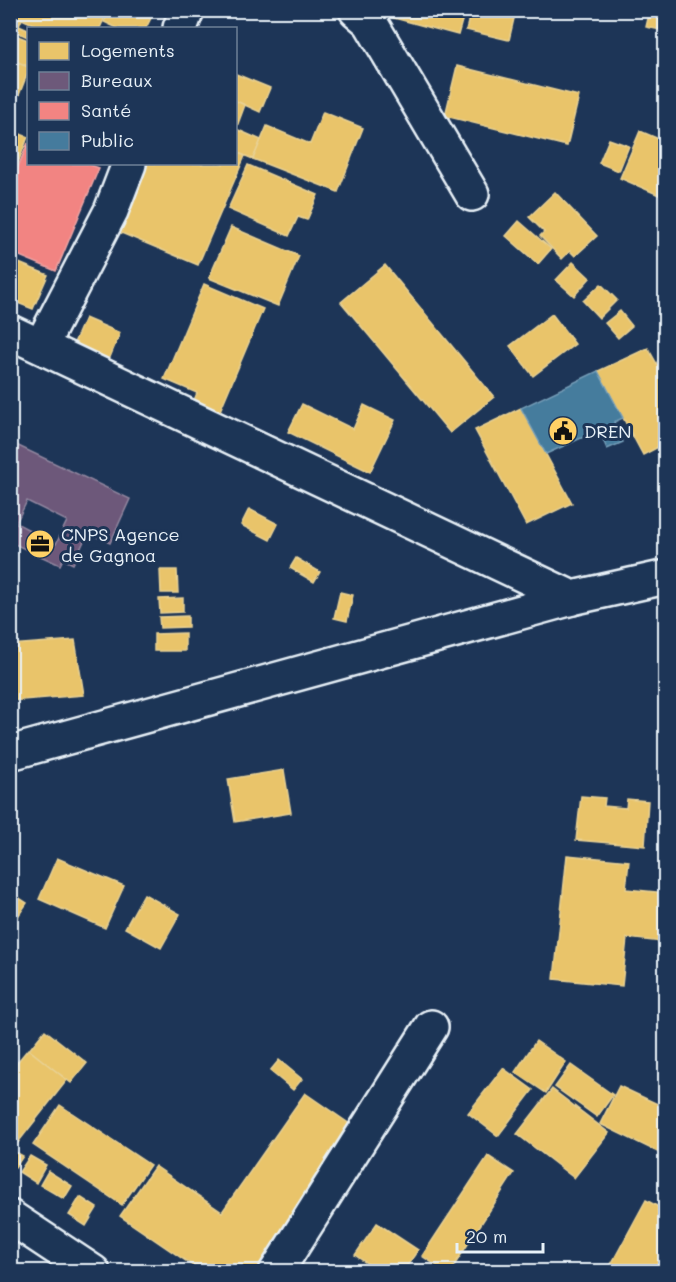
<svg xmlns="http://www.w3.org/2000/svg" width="676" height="1282" font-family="Mali,sans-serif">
<rect width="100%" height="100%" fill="#1d3557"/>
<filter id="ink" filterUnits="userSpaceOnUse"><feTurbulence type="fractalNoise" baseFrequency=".0167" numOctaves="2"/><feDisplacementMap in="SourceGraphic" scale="12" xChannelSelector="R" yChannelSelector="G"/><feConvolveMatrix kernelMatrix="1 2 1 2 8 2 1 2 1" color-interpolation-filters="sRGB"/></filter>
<g filter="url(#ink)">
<g fill="#e9c46a" stroke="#e9d295" stroke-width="1.5">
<path d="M11 10H108L100 28H34L35 25 22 19 19 26 28 30V37L10 29Z"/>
<path d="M110 10H155L146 28H117L104 22Z"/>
<path d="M379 10H465L458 35 379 14Z"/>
<path d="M471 10H516L509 40 466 30Z"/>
<path d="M650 10H666V31L646 27Z"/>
<path d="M10 33 28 40V66L10 59Z"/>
<path d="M10 60 28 67V72L19 95 10 91Z"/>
<path d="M457 66 579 96 567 146 445 116Z"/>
<path d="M236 74 270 88 260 112 236 101Z"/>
<path d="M10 93 18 96 10 115Z"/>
<path d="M236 101 245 105 236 129 261 140 253 159 236 152Z"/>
<path d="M323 112 363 128 338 192 253 159 267 126 310 144Z"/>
<path d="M10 130 28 137 10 183Z"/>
<path d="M640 131 666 142V198L620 178Z"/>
<path d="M609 139 629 146 619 171 599 163Z"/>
<path d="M236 152 245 156 198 265 119 232 148 164H236Z"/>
<path d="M248 165 318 195 307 220 298 217 289 236 228 209Z"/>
<path d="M555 192 597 236 575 256 570 251 562 259 540 236 544 232 529 217Z"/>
<path d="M519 221 551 249 538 264 506 236Z"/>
<path d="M231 227 299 256 278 306 209 278Z"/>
<path d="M14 261 48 275 33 309 10 300V270Z"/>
<path d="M573 262 590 278 574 296 556 280Z"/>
<path d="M385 265 494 397 450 433 341 302Z"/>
<path d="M204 284 263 309 219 413 193 403 197 393 164 379Z"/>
<path d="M601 284 617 300 599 318 583 301Z"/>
<path d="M620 311 632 326 618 338 605 323Z"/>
<path d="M552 314 575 344 533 376 510 346Z"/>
<path d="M85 318 120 333 106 367 70 352Z"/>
<path d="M648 348 666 380V443L643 455 598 371Z"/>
<path d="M302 404 353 429 364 405 395 420 370 472 288 432Z"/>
<path d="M521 408 572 503 526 525 475 430Z"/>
<path d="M249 509 278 524 270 540 241 525Z"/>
<path d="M296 558 320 572 314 582 290 568Z"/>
<path d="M160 570H177L178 593H161Z"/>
<path d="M340 592 353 595 347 621 334 618Z"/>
<path d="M183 598V612L160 613 159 599Z"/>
<path d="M188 616V627L160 628 159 617Z"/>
<path d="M185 633V651H154V634Z"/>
<path d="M75 640 84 695 10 701V645Z"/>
<path d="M284 770 291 813 235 822 228 779Z"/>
<path d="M581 796 605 798 604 806 626 808 627 799 648 801 645 846 576 840Z"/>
<path d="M567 855 629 861 626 889 666 893 662 942 627 938 622 986 554 979Z"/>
<path d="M57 858 124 886 105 928 39 899Z"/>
<path d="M10 892 27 903 10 928Z"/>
<path d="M144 894 180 914 161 948 125 928Z"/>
<path d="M45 1030 87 1063 71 1083 29 1050Z"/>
<path d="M536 1041 566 1062 546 1093 515 1072Z"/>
<path d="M28 1049 67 1080 16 1145 10 1141V1071Z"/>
<path d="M279 1060 302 1079 293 1090 270 1071Z"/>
<path d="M571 1065 613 1095 597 1117 555 1087Z"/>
<path d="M503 1068 533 1090 498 1136 468 1113Z"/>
<path d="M619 1086 666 1108V1156L600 1124Z"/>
<path d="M552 1089 609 1133 574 1178 517 1134Z"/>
<path d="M305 1093 357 1129 259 1272H202L120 1216 155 1166 222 1212Z"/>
<path d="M60 1105 150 1165 122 1205 33 1145Z"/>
<path d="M10 1149 23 1156 15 1168 10 1165Z"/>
<path d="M30 1156 46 1165 36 1183 19 1172Z"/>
<path d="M488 1156 514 1173 450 1272H446L422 1256Z"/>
<path d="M48 1171 72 1186 64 1199 40 1185Z"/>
<path d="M80 1197 97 1208 86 1226 69 1215Z"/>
<path d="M646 1200 666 1211V1259L658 1272H607Z"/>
<path d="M377 1223 418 1250 403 1272H379L355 1255Z"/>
<path d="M425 1266 434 1272H421Z"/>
</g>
<path fill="#6d597a" stroke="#9287a0" stroke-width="1.5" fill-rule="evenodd" d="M10 442 130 499 110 543 88 533 73 564 63 559 60 565 10 542ZM27 501 67 521 56 544 16 523Z"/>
<path fill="#f28482" stroke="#efa5a5" stroke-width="1.5" d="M28 143V164H88L99 168 56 271 10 252V186Z"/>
<path fill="#457b9d" stroke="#769eb8" stroke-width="1.5" d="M598 371 623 418 614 422 623 442 607 449 599 430 546 454 521 408Z"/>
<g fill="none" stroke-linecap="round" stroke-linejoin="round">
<g stroke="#e8f1f8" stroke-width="38">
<g id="minor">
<path d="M356 10 370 22 472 194"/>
<path d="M180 28 187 10"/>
<path d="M10 332 572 598"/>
<path d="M41 346 111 211 129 164"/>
<path d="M10 753 572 598 666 577"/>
<path d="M276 1272 431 1027"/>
</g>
</g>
<g stroke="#e8f1f8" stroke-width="38">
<path id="primary" d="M10 1217 93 1272"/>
</g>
<use href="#minor" stroke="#1d3557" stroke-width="33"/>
<use href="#primary" stroke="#1d3557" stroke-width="33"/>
</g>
</g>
<defs>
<g id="civic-disc" transform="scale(1.5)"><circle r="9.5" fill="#ffd166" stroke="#1d3557"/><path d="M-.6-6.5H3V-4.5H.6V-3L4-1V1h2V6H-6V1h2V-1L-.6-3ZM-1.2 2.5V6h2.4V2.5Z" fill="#111"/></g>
<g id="office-disc" transform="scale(1.5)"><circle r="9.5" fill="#ffd166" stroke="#1d3557"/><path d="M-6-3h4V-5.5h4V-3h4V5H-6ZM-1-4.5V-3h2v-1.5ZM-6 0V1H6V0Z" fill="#111"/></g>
</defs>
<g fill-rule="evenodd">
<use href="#civic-disc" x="563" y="431"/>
<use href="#office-disc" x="40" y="544"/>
</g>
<g text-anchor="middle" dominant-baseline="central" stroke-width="6" stroke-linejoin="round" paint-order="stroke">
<g font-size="18" fill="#e8f1f8" stroke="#1d3557" text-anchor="start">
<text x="584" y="431">DREN</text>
<text x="61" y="534">CNPS Agence<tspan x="61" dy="21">de Gagnoa</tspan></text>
</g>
</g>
<rect width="676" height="1282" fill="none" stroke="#1d3557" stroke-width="36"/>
<rect x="18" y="18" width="640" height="1246" fill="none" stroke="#e8f1f8" stroke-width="2" filter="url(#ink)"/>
<rect x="27" y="27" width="210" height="138" fill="#1d3557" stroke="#6e8097" stroke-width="1.5"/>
<rect x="39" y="42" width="30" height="18" fill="#e9c46a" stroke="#6e8097" stroke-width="1.5"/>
<text x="81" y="57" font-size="18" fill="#e8f1f8">Logements</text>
<rect x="39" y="72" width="30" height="18" fill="#6d597a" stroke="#6e8097" stroke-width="1.5"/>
<text x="81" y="87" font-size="18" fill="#e8f1f8">Bureaux</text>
<rect x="39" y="102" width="30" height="18" fill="#f28482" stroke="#6e8097" stroke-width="1.5"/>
<text x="81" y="117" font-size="18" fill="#e8f1f8">Santé</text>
<rect x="39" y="132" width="30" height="18" fill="#457b9d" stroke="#6e8097" stroke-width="1.5"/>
<text x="81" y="147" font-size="18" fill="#e8f1f8">Public</text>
<path d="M457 1243v9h86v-9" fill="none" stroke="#e8f1f8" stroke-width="3"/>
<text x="466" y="1243" font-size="18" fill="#e8f1f8" stroke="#1d3557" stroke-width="4.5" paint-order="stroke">20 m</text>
</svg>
